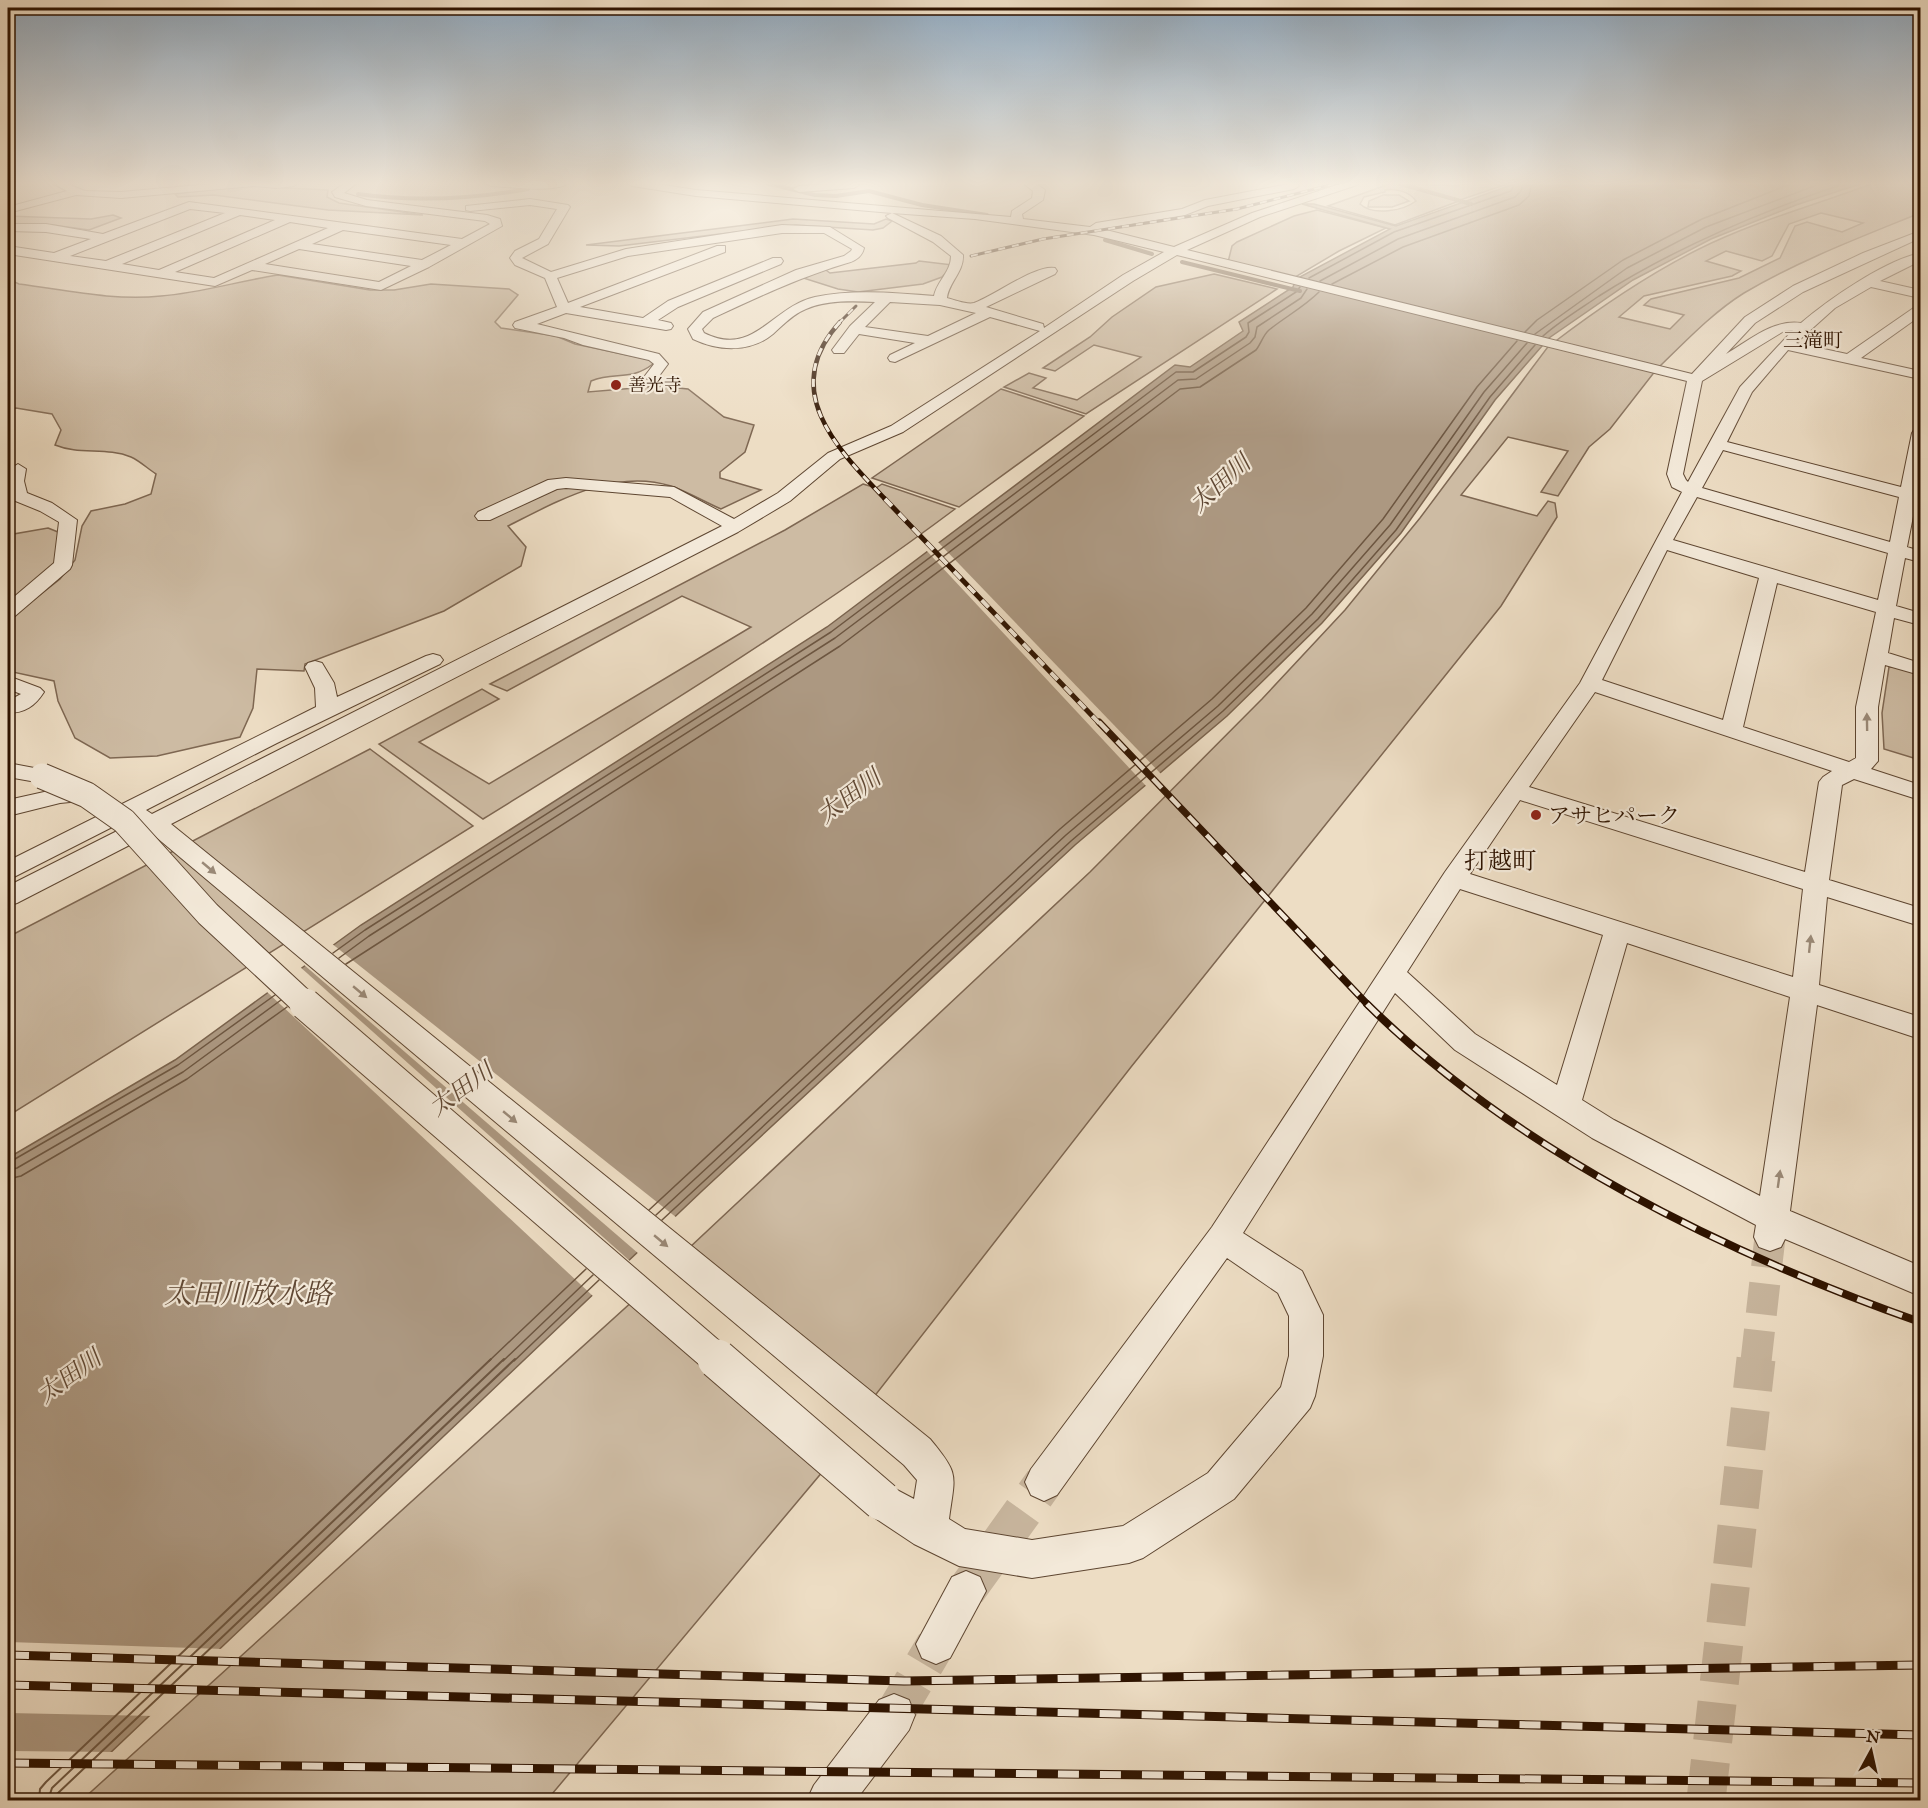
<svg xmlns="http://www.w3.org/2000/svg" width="1928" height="1808" font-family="'IM FELL Great Primer','Noto Serif JP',serif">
<rect width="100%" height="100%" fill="#edddc4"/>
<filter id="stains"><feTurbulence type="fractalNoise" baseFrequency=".00333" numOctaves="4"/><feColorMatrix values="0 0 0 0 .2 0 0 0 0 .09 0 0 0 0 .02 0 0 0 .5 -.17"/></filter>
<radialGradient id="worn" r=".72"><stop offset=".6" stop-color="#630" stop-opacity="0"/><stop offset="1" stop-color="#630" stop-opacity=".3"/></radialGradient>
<g fill="#cdbba3" stroke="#7e6752" stroke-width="1.5" fill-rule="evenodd">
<path d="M1392 183H1394L1459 201 1395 225 1328 206ZM1385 190C1396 188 1410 192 1416 201 1403 211 1373 216 1360 204L1364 197 1385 192Z"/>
<path d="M1398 183 1459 186 1460 183H1510L1460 200Z"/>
<path d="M1874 183H1920V213C1861 237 1800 260 1744 293 1712 313 1685 342 1657 369L1553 343C1599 308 1647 275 1699 249 1755 221 1816 205 1874 183ZM1821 213 1863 223 1842 232 1807 222 1795 226 1780 258 1739 278 1651 299 1644 305 1684 315 1670 329 1619 317 1644 296 1732 276 1741 271 1706 261 1726 251 1762 261 1772 256 1789 224Z"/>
<path d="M244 186 328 190 327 197 339 203 423 215 328 210 214 195 178 197 175 194Z"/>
<path d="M1383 195H1399L1409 201 1392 207H1368L1369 201Z"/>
<path d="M1317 210 1386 228 1339 251 1287 282 1228 262 1232 246 1237 242 1294 216Z"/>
<path d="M113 215 121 218 89 230 53 225 8 224V216L91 219Z"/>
<path d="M793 219 874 224 886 219 892 221 883 228 873 230 796 225 619 246 586 245Z"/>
<path d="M919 261 953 265 942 277 923 284 858 292 838 289 800 277 823 268 830 273 916 263Z"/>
<path d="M1214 274 1277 289 1086 414 1004 387 1029 373 1046 378 1033 388 1077 400 1141 357 1094 345 1055 371 1043 368 1090 337 1112 317 1156 287Z"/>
<path d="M278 275 370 290H394L431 284 509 289 518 295 495 322 501 328 556 336 575 344 651 360 653 364C629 382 616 371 591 381L588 392 659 386 688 389 724 417 754 425 745 452 720 472V478L761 490 721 509C705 502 688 492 671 486 614 468 558 501 508 526L526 547 521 566 444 611 305 664 304 671 257 669 253 708 240 737 157 756 110 758 75 738 58 701 54 681 8 671V620L60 579 75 560 82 526 91 511 125 504 151 494 156 474C148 469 140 461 131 457 107 447 79 455 55 445L61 430 52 414 16 408 8 410V279L19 284C66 290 113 301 161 296 200 293 239 281 278 275Z"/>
<path d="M1550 344 1656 370 1610 429 1589 447 1558 496 1541 492 1568 451 1508 437 1461 495 1537 516 1548 501 1555 503 1557 517 1501 606 1131 1067 870 1402 688 1249 1090 872 1262 699 1345 610 1420 518Z"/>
<path d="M1001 389 1084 416 959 507 872 478Z"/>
<path d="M863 484 876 488 882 484 955 509C804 622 643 720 483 819L379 744 482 689 499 699 419 742 489 784 751 627 682 596 507 691 490 684 785 530Z"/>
<path d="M48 528 63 534 55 562 44 575 8 604V535Z"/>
<path d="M1901 666 1920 672V760L1884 749 1882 713 1889 667Z"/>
<path d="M370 749 473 826 8 1116V937Z"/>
<path d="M634 1300 834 1458 547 1800H82Z"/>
</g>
<path fill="#ac9881" stroke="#7a634d" stroke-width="1.5" d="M1517 183H1863L1796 205 1711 239 1633 280 1549 338 1495 400 1401 533 1322 623 1227 716 1075 845 702 1191 89 1773 8 1800V1158L175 1060 361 925 827 627 1175 365 1190 367 1243 331 1239 322 1293 287 1296 279 1390 229 1302 204H1314L1396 226Z"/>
<g fill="#edddc4">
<path d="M936 540 1162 775 1147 787 925 549Z"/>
<path d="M331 943 677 1218 639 1254 303 964Z"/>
<path d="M299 966 631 1262 594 1297 266 991Z"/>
<path d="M8 1642 224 1649 154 1716 8 1713Z"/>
<path d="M8 1751 116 1752 63 1800H8Z"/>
</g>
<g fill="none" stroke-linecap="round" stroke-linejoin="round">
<g stroke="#6d5640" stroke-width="1.5">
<path d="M1309 278 1394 232 1511 191 1515 183"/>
<path d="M1320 281 1398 239 1515 197 1521 191 1523 183"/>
<path d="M1332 284 1403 247 1519 205 1529 196 1532 183"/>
<path d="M1525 332 1537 320 1623 260 1702 219 1793 183"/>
<path d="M1535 334 1627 268 1706 227 1822 183"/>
<path d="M1543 336C1560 321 1580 309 1599 296 1676 247 1759 212 1846 183"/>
<path d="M333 953 365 930 831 632 1176 372H1193L1246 337 1249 332 1248 323 1296 292 1300 287"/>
<path d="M339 958 369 936 835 638 1178 380 1196 379 1250 343 1255 337 1257 327 1301 298 1307 289"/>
<path d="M346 964 840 646 1180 389 1200 387 1256 350C1261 344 1263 335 1269 330 1285 317 1304 307 1319 292"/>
<path d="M8 1163 178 1065 275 995"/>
<path d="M8 1170 17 1168 183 1072 281 1000"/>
<path d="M8 1179 21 1176 187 1079 287 1007"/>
<path d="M649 1210 1060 829 1212 699 1306 608 1383 519 1477 387 1517 341"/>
<path d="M656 1215 1066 835 1218 706 1312 614 1390 525 1484 392 1527 343"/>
<path d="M662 1220 1071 841 1223 711 1318 619 1396 530 1490 397 1535 345"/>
<path d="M489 1361 586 1269"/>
<path d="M503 1361 593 1275"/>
<path d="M514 1361 599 1280"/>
</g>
<g stroke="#6d5640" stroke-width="2">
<path d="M39 1800 40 1789 46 1782 491 1359"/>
<path d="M48 1800 52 1788 504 1359"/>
<path d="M55 1800 57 1794 515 1359"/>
</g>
<g stroke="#7a634d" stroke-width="4">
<path d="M766 183 815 195 836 196 869 191 922 205 987 215"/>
<path d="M1401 184 1471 204"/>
<path d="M220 185 234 183"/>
<path d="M358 194C415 202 471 199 528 189"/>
<path d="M1105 240 1152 254"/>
<path d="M1182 262 1300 291"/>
</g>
<path stroke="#c7b59d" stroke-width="31" stroke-dasharray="31 16" stroke-linecap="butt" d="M1756 1361 1770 1237"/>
<g stroke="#c7b59d" stroke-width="39" stroke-dasharray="39 20" stroke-linecap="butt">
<path d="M966 1591 1044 1482"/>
<path d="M894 1715 936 1644"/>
<path d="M1706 1800 1756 1359"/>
</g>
<g stroke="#5e4631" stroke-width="2">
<g id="minor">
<path d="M52 183H65L85 191 121 192 221 183H299L294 186 277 188 253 186 121 198 76 195 8 213V207L67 191Z"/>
<path d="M345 183H357L344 193 367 200 487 215 500 219 502 226 429 267 381 290 252 270 215 286 8 254V246L54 253 91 239 46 232 8 231V224H46L103 234 189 202 462 239 490 224 485 221 366 206 335 197 332 192ZM190 209 225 213 106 261 70 256ZM240 215 275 220 159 270 122 264ZM290 222 328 228 214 278 175 272ZM343 230 451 245 422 260 312 244ZM299 249 411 266 379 282 265 264Z"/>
<path d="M486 183H569C556 193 509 187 491 186Z"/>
<path d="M627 183H651L696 190 1011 217 1012 211 1032 198 1033 191 1023 183H1035L1045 190 1043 200 1022 214 1023 219 1090 227 1096 223 1182 209 1205 200 1294 183 1299 186 1294 189 1208 206 1185 215 1102 229 1174 247 1252 213 1343 183H1358L1357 185 1260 217 1187 250 1692 374 1745 317 1793 286 1863 253 1920 231V238L1803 292 1755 323 1726 354C1750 340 1773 319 1801 323 1829 299 1884 261 1920 253V261L1880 281 1920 290V298L1871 287 1835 308 1796 343 1847 354 1915 307 1920 306V316L1861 358 1920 371V379L1788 350 1752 392 1727 442 1901 487 1912 433 1914 430 1920 428V474L1917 491 1920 492V502L1916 501 1907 547 1920 551V562L1905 558 1896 606 1920 613V625L1894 618 1888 653 1920 663V675L1885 665 1878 707V761L1871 769 1920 785V800L1854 779 1842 785 1829 880 1920 908V926L1827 897 1819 985 1920 1017V1039L1817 1005 1790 1211 1920 1266V1296L1785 1239 1781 1247 1770 1251 1759 1247 1754 1237 1756 1225 1592 1138 1455 1050 1395 993 1243 1233 1302 1271 1323 1315V1356L1315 1396 1310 1408 1234 1499 1143 1558 1129 1563 1032 1578 959 1566 914 1544 869 1514 863 1501 869 1488 882 1482 914 1499 917 1480 904 1465 156 837 151 834 17 903 8 906V886L133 823 128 819 8 880V861L316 707 315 688 305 667 308 663 315 661 322 663 334 683 337 697 426 656 433 654 440 656 443 660 440 664 277 743 146 810 152 814 722 526 670 497 566 488 557 489 490 520H478L475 516 478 512 548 480 566 478 674 487 734 519 778 493 828 453 891 426 1040 331 990 317 895 362 890 361 888 358 890 355 915 343 859 334 844 353H834L832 350 850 326 875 302C853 301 827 300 806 309 793 314 783 325 773 334 750 353 718 351 693 339L688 329 703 312 796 270 844 256 851 251 852 249 824 233H782L628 256 557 278 568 303 717 246H725V252L580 307 643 318 668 301 773 258H781L783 261 781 264 678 307 658 320 671 323 673 326 671 329 666 330 566 313 537 324 659 354 668 364 656 380 651 381 644 377 654 364 649 360 583 345 564 338 515 328 513 325 515 322 557 307 545 278 515 265 510 258 515 251 539 239 557 209 530 205 470 211 466 210V206L530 199 568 205 570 207 548 244 522 258 551 272 626 249 782 225 830 227 864 248C862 258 853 262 844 264 798 278 756 298 713 318L702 329 704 333C754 358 771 307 815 297 852 289 896 293 934 296 937 281 951 272 951 256L933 242 888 218 886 216 892 213 696 196 632 186ZM892 213 975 219 1094 235 1164 252 1123 275 1044 328 1043 324 986 307 1055 274 1057 271 1055 268C1036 264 994 296 974 303 967 305 955 300 947 298 949 282 964 272 963 255L941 236ZM1177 255 1687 381 1667 474 1672 487 1682 492 1580 683 1445 872 1212 1227 1031 1469 1025 1482 1031 1495 1044 1501 1057 1495 1227 1258 1278 1293 1289 1316V1356L1281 1387 1208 1473 1123 1526 1032 1540 965 1529 949 1519C955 1474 960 1475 930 1439L171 824 738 532 790 501 840 459 903 432 1133 281ZM890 302 940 305 976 313 928 336 865 327ZM1793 330 1740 387 1688 482 1686 480 1683 474 1702 381 1784 331ZM1723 450 1899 497 1890 542 1702 488ZM1697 497 1888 553 1878 600 1673 540ZM1667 550 1759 578 1723 720 1602 680ZM1777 583 1876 612 1856 707V758L1849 762 1743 727ZM1595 692 1832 771 1823 777 1819 782 1805 872 1529 787ZM1520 800 1803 889 1793 977 1470 874ZM1460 889 1603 935 1557 1085 1475 1034 1407 972ZM1627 943 1790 997 1760 1196 1614 1120 1582 1100Z"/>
<path d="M842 183H858L859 185 854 188 799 192 793 189 799 186Z"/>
<path d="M18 464 26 469 24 481 27 493 52 503 77 520 72 565 70 569 15 616 8 618V602L54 563 59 522 40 511 13 500 8 481 10 469Z"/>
<path d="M8 676 40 688 44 692C35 706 25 713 8 713V701L21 694 8 689Z"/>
<path d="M8 763 50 771 53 776 50 781 42 783 8 777Z"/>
<path d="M71 786 100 789 104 794 100 799 60 803 8 816V800Z"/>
<path d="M966 1571 980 1577 986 1591 950 1658 936 1664 922 1658 916 1644 952 1577Z"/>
<path d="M894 1694 909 1700 915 1715 909 1730 856 1800H807L814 1785 879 1700Z"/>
</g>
</g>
<use href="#minor" fill="#f3e9d9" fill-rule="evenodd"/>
<g stroke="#2e1300" stroke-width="3">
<g id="rail-far5">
<path d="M971 256 1043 239 1237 209 1338 183"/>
<path d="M838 324 856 306"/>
</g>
</g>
<g stroke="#2e1300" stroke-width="4.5">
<path id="rail-far4" d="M840 322C778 390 837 449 887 501"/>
</g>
<g stroke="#2e1300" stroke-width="5">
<path id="rail-far3" d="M885 499 1100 724"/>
</g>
<g stroke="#2e1300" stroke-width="7">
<path id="rail-far2" d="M1099 722 1369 1006"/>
</g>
<g stroke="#2e1300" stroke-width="8">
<path id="rail-far1" d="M1367 1004C1516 1151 1724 1253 1920 1322"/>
</g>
<g stroke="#2e1300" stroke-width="9">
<g id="rail">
<path d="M8 1655 904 1681 1920 1665"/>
<path d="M8 1685 1920 1735"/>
<path d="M8 1763 1920 1783"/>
<path d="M8 1799 189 1800"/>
</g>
</g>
<use href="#rail-far5" stroke="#f3e9d9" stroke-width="2" stroke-dasharray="7" stroke-linecap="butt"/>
<use href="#rail-far4" stroke="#f3e9d9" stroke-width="3" stroke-dasharray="8" stroke-linecap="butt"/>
<use href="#rail-far3" stroke="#f3e9d9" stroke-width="4" stroke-dasharray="10" stroke-linecap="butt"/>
<use href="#rail-far2" stroke="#f3e9d9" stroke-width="4.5" stroke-dasharray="13" stroke-linecap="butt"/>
<use href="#rail-far1" stroke="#f3e9d9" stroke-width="5" stroke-dasharray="16" stroke-linecap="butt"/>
<use href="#rail" stroke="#f3e9d9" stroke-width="7" stroke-dasharray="21" stroke-linecap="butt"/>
<g stroke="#5e4631" stroke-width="27" stroke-linecap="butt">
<path id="minor-bridge-far2" d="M42 776 87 795 124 821 208 914 307 1006"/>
</g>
<g stroke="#5e4631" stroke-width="33" stroke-linecap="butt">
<path id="minor-bridge-far1" d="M305 1004 719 1361"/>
</g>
<g stroke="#5e4631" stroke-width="41" stroke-linecap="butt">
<path id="minor-bridge" d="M717 1359 882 1501"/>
</g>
<use href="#minor-bridge-far2" stroke="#f3e9d9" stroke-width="25"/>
<use href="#minor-bridge-far1" stroke="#f3e9d9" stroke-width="31"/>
<use href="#minor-bridge" stroke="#f3e9d9" stroke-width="39"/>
</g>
<defs><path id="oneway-solid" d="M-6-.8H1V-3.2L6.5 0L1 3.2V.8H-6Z" transform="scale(1.5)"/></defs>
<g fill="#9a8977">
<use href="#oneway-solid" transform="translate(1867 722) rotate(-91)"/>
<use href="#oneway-solid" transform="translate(209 868) rotate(40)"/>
<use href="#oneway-solid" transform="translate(1810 944) rotate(-84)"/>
<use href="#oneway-solid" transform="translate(360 992) rotate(40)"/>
<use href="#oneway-solid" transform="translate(510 1117) rotate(40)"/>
<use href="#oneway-solid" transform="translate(1779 1179) rotate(-82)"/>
<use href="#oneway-solid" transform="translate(661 1241) rotate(40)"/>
</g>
<linearGradient id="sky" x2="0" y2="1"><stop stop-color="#90a9bf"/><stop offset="0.42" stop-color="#f7f0e4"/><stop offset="1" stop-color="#f7f0e4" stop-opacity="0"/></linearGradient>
<rect width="1928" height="436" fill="url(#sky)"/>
<g fill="#8f2418" stroke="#f3e9d9" stroke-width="2">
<circle cx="616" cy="385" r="6"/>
<circle cx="1536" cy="815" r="6"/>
</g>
<g text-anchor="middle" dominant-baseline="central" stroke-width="4.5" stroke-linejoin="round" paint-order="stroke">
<g font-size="18" fill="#2e1300" stroke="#f3e9d9" text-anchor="start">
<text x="628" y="385">善光寺</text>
</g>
<g font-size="20" fill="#2e1300" stroke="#f3e9d9">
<text x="1813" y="340">三滝町</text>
</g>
<g font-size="22" fill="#2e1300" stroke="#f3e9d9" text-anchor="start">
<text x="1548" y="815">アサヒパーク</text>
</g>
<g font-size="24" font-style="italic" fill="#604834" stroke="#f3e9d9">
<text transform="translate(1220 483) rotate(-42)">太田川</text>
<text transform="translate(849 796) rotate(-37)">太田川</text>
<text transform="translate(461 1089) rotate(-36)">太田川</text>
<text transform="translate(69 1376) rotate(-36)">太田川</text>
</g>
<g font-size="24" fill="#2e1300" stroke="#f3e9d9">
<text x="1500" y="861">打越町</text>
</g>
<g font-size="28" font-style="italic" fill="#604834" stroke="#f3e9d9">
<text x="248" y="1293">太田川放水路</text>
</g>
</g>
<rect width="1928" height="1808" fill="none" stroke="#edddc4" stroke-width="30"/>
<rect x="9" y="9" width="1910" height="1790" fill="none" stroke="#2e1300" stroke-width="3"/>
<rect x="15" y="15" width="1898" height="1778" fill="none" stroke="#2e1300" stroke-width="1.5"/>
<g transform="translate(1871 1751) rotate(8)" stroke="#f3e9d9" stroke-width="4.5" paint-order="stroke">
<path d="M0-4.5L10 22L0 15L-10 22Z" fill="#2e1300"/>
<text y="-9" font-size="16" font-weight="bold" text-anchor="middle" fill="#2e1300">N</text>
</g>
<rect width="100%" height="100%" filter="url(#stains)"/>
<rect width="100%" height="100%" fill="url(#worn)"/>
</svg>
